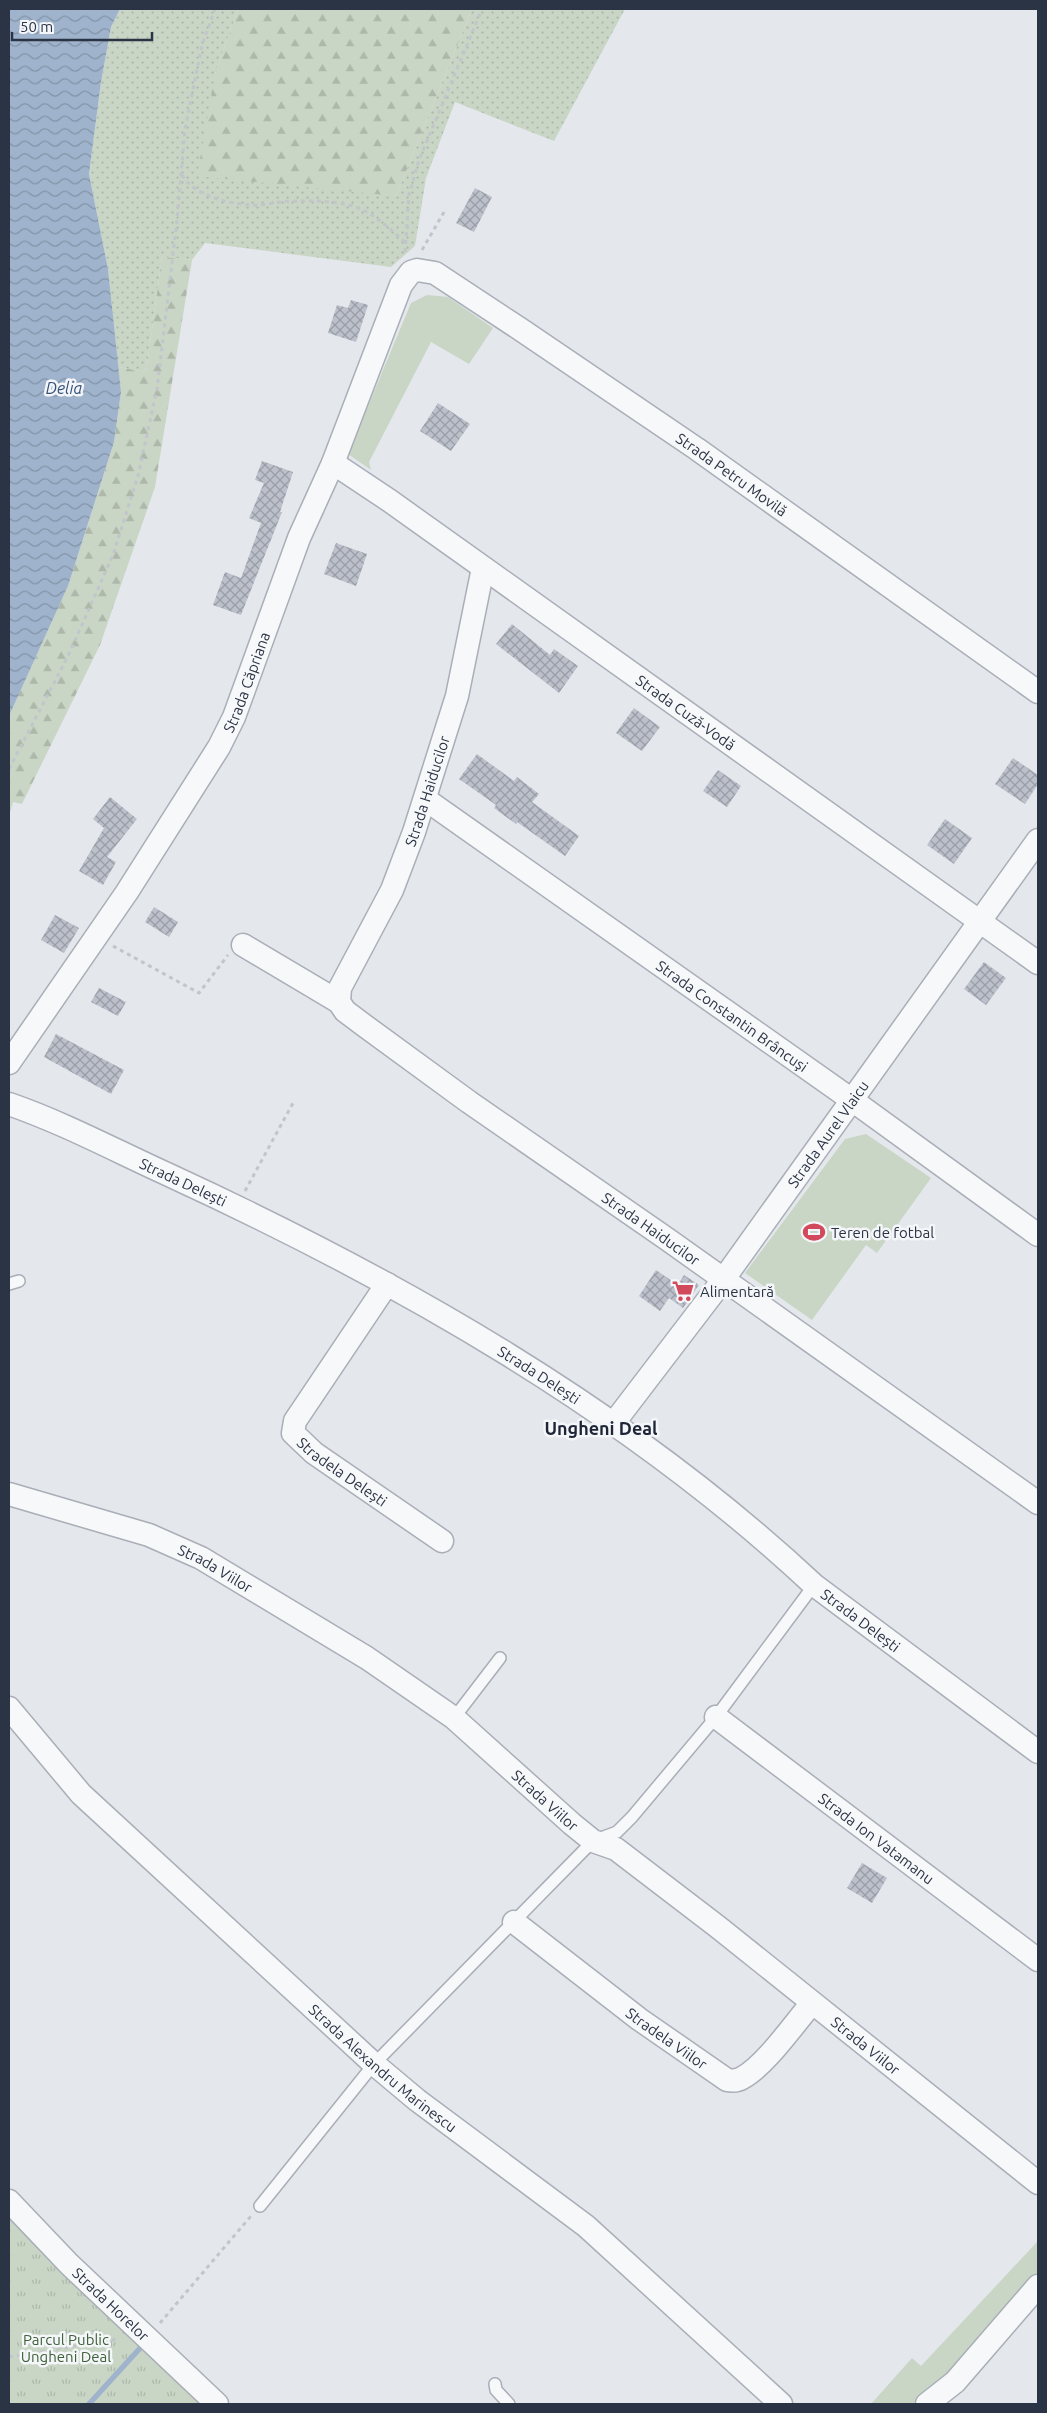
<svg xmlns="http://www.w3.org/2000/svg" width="1047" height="2413" font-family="Ubuntu,sans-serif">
<defs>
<pattern id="grass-dots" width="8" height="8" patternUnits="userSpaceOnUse" patternTransform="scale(1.25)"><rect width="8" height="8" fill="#c9d6c5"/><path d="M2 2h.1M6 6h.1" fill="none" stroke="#adb8ab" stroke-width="1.8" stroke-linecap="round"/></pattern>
<pattern id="forest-firs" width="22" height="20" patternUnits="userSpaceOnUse" patternTransform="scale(1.25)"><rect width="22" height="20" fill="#c9d6c5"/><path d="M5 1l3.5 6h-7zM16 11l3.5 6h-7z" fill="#adb8ab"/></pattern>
<pattern id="park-tufts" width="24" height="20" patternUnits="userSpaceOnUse" patternTransform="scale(1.25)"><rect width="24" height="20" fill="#c9d6c5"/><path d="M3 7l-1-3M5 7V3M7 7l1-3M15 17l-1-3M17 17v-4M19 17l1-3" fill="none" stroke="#adb8ab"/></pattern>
<pattern id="water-waves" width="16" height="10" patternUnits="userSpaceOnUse" patternTransform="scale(1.25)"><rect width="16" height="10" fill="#9fb4cc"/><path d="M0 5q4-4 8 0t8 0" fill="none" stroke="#8293a7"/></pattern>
<pattern id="building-cross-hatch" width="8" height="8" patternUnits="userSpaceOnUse" patternTransform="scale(1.25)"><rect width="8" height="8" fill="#bbc0ca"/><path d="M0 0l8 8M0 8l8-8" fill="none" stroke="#989da6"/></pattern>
</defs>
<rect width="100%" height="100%" fill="#e4e7ec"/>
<path fill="url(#grass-dots)" d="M120 9H238L215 74 396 196 472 9H625L554 141 455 102 426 178 415 246 391 267 205 243 192 260 162 257 146 372 118 367 108 269 89 174 101 82 111 27Z"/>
<g fill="url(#forest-firs)">
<path d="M238 9H472L396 196 197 176 215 74Z"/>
<path d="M162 257 192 260 155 487 100 645 22 804 13 802 9 816V716L68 586 114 442 121 392 118 367 146 372Z"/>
</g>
<path fill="url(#park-tufts)" d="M9 2211 210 2404H9Z"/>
<g fill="#c9d6c5">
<path d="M427 295 448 297 493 328 469 364 431 342 369 462 371 470 348 454 411 303Z"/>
<path d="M866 1134 931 1178 877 1253 866 1245 812 1320 745 1273 845 1139Z"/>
<path d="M1038 2241V2272L936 2385 912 2404H871L912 2358 921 2366Z"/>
</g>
<path fill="url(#water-waves)" d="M9 9H120L111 27 101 82 89 174 108 269 121 392 114 442 68 586 9 716Z"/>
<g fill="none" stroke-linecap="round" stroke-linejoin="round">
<path stroke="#9fb4cc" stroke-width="5.5" d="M89 2404 142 2346"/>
</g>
<g fill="url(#building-cross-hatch)">
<path d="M475 188 492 197 474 232 456 223Z"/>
<path d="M351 300 368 305 356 342 328 333 337 305 348 308Z"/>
<path d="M438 403 470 424 451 451 420 431Z"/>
<path d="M262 461 293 472 280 512H282L241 615 213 605 225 572 241 578 261 523 249 518 264 483 255 480Z"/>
<path d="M336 543 367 554 356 586 324 574Z"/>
<path d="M512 624 550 655 554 649 578 666 559 693 496 644Z"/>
<path d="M634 708 660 727 642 751 616 733Z"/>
<path d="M477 754 514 781 517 777 539 794 532 802 579 836 565 856 517 822 516 824 494 808 496 805 459 779Z"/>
<path d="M1013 758 1038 775V784L1025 804 995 784Z"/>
<path d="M718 770 741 786 727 807 703 791Z"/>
<path d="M110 797 137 819 107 857 116 862 103 885 79 871 104 828 93 819Z"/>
<path d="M945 819 972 838 954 864 927 845Z"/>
<path d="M154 907 178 922 169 937 145 922Z"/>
<path d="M55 915 79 928 64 953 41 940Z"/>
<path d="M984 962 1006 978 986 1005 964 989Z"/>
<path d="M99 988 126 1002 118 1016 91 1002Z"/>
<path d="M56 1034 124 1070 111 1094 44 1057Z"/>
<path d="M656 1270 678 1285 684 1275 699 1285 683 1308 669 1298 660 1311 639 1296Z"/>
<path d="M862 1863 887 1878 872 1903 847 1888Z"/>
</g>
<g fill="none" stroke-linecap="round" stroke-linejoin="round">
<g stroke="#a9aeb7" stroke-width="14">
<g id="lane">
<path d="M9 1284 19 1281"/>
<path d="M454 1718 500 1658"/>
<path d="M260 2206 374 2064 593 1841 617 1832 632 1817 716 1717 814 1585"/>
<path d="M495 2384 496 2390 509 2404"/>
</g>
</g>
<g stroke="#a9aeb7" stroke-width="25">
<g id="street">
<path id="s1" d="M333 463 390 501 1038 963"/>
<path id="s2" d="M425 799 852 1100 1038 1235"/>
<path id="s3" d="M243 945 339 1002 345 1011 365 1026 469 1102 667 1239 1038 1503"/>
<path id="s4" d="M339 1002 340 988 392 890 414 832 457 696 483 568"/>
<path id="s5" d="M9 1063 127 892 219 747 234 717 299 538 333 463 401 285 411 272 417 270 435 273 520 329 697 449 1038 692"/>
<path id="s6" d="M9 1104C64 1123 116 1151 169 1175 399 1281 628 1411 814 1585L1038 1752"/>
<path id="s7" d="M387 1284 295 1421 293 1433 314 1453 442 1541"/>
<path id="s8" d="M613 1424 723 1280 1038 840"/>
<path id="s9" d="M9 1494 149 1535 201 1558 367 1658 454 1718 572 1824 593 1841 616 1849 718 1927 1038 2183"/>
<path id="s10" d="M9 1708 81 1794 374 2064 417 2100 586 2226 781 2404"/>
<path id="s11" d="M716 1717 1038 1960"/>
<path id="s12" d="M514 1922 639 2019 727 2080C732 2081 737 2081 742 2078 765 2066 794 2024 812 2003"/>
<path id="s13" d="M9 2201 69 2264 217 2404"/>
<path d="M927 2404 955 2382 1038 2286"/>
</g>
</g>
<g stroke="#c2c5cb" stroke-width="3" stroke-dasharray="4 4" stroke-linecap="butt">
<path d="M182 175C194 196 230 204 253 205 262 206 271 203 280 202 304 200 329 200 353 206 373 212 390 229 406 243"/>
<path d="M422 250 444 212"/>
<path d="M405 252 409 195 419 160 482 9"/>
<path d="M9 769 69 654 113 555 138 476 157 389 177 221 185 129 202 45 215 9"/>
<path d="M113 946 199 993 228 955"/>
<path d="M245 1191 293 1103"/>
<path d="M160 2323 251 2216"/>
<path d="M9 2357 118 2339"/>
</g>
<use href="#lane" stroke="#f7f8fa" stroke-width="11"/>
<use href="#street" stroke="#f7f8fa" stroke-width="22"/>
</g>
<defs>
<g id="stadium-bare" transform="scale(1.725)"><path d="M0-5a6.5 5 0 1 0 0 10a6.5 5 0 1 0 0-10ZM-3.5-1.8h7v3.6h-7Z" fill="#d1495b" stroke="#f4f6f9" stroke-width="2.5" paint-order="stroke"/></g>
<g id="supermarket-bare" transform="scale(1.725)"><path d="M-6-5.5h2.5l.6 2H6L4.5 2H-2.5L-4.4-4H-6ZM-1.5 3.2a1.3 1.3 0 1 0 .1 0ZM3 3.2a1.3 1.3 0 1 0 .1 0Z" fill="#d1495b" stroke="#f4f6f9" stroke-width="2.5" paint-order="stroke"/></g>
</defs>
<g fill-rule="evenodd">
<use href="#stadium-bare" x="814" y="1232"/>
<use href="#supermarket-bare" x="683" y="1291"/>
</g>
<g text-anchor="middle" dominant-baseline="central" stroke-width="5" stroke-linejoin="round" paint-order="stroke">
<g font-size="15" fill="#2b3445" stroke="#f4f6f9">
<text stroke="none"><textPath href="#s5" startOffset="1276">Strada Petru Movilă</textPath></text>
<text stroke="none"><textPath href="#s5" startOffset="450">Strada Căpriana</textPath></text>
<text stroke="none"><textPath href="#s1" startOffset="432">Strada Cuză-Vodă</textPath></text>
<text stroke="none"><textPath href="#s4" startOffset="230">Strada Haiducilor</textPath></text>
<text stroke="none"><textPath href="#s2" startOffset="376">Strada Constantin Brâncuşi</textPath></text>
<text stroke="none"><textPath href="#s8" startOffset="361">Strada Aurel Vlaicu</textPath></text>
<text stroke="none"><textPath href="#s6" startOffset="191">Strada Delești</textPath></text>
<text stroke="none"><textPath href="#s3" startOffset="498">Strada Haiducilor</textPath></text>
<text stroke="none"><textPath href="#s6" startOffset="596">Strada Delești</textPath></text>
<text stroke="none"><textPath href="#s7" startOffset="240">Stradela Delești</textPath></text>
<text stroke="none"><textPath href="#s9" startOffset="220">Strada Viilor</textPath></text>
<text stroke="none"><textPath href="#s6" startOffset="1001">Strada Delești</textPath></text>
<text stroke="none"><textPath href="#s9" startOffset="625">Strada Viilor</textPath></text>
<text stroke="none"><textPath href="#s11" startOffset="201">Strada Ion Vatamanu</textPath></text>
<text stroke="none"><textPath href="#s12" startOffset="192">Stradela Viilor</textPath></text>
<text stroke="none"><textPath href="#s9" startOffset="1030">Strada Viilor</textPath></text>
<text stroke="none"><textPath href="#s10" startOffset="520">Strada Alexandru Marinescu</textPath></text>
<text stroke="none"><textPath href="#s13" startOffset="145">Strada Horelor</textPath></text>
</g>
<g font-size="15" fill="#2b3445" stroke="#f4f6f9" text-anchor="start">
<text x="831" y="1232">Teren de fotbal</text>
<text x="700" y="1291">Alimentară</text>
</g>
<g font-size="15" fill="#3f6138" stroke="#f4f6f9">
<text x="66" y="2339">Parcul Public<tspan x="66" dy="17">Ungheni Deal</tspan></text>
</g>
<g font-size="16" font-style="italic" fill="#34527a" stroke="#f4f6f9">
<text x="64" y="388">Delia</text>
</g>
<g font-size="18" font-weight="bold" fill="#1d2536" stroke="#f4f6f9">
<text x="601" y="1428">Ungheni Deal</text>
</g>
</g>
<rect width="1047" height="2413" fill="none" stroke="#2b3445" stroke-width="20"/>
<path d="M12 32v8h140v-8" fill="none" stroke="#2b3445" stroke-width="2.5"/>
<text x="20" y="32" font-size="15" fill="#2b3445" stroke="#f4f6f9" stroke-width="4" paint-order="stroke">50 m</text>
</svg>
